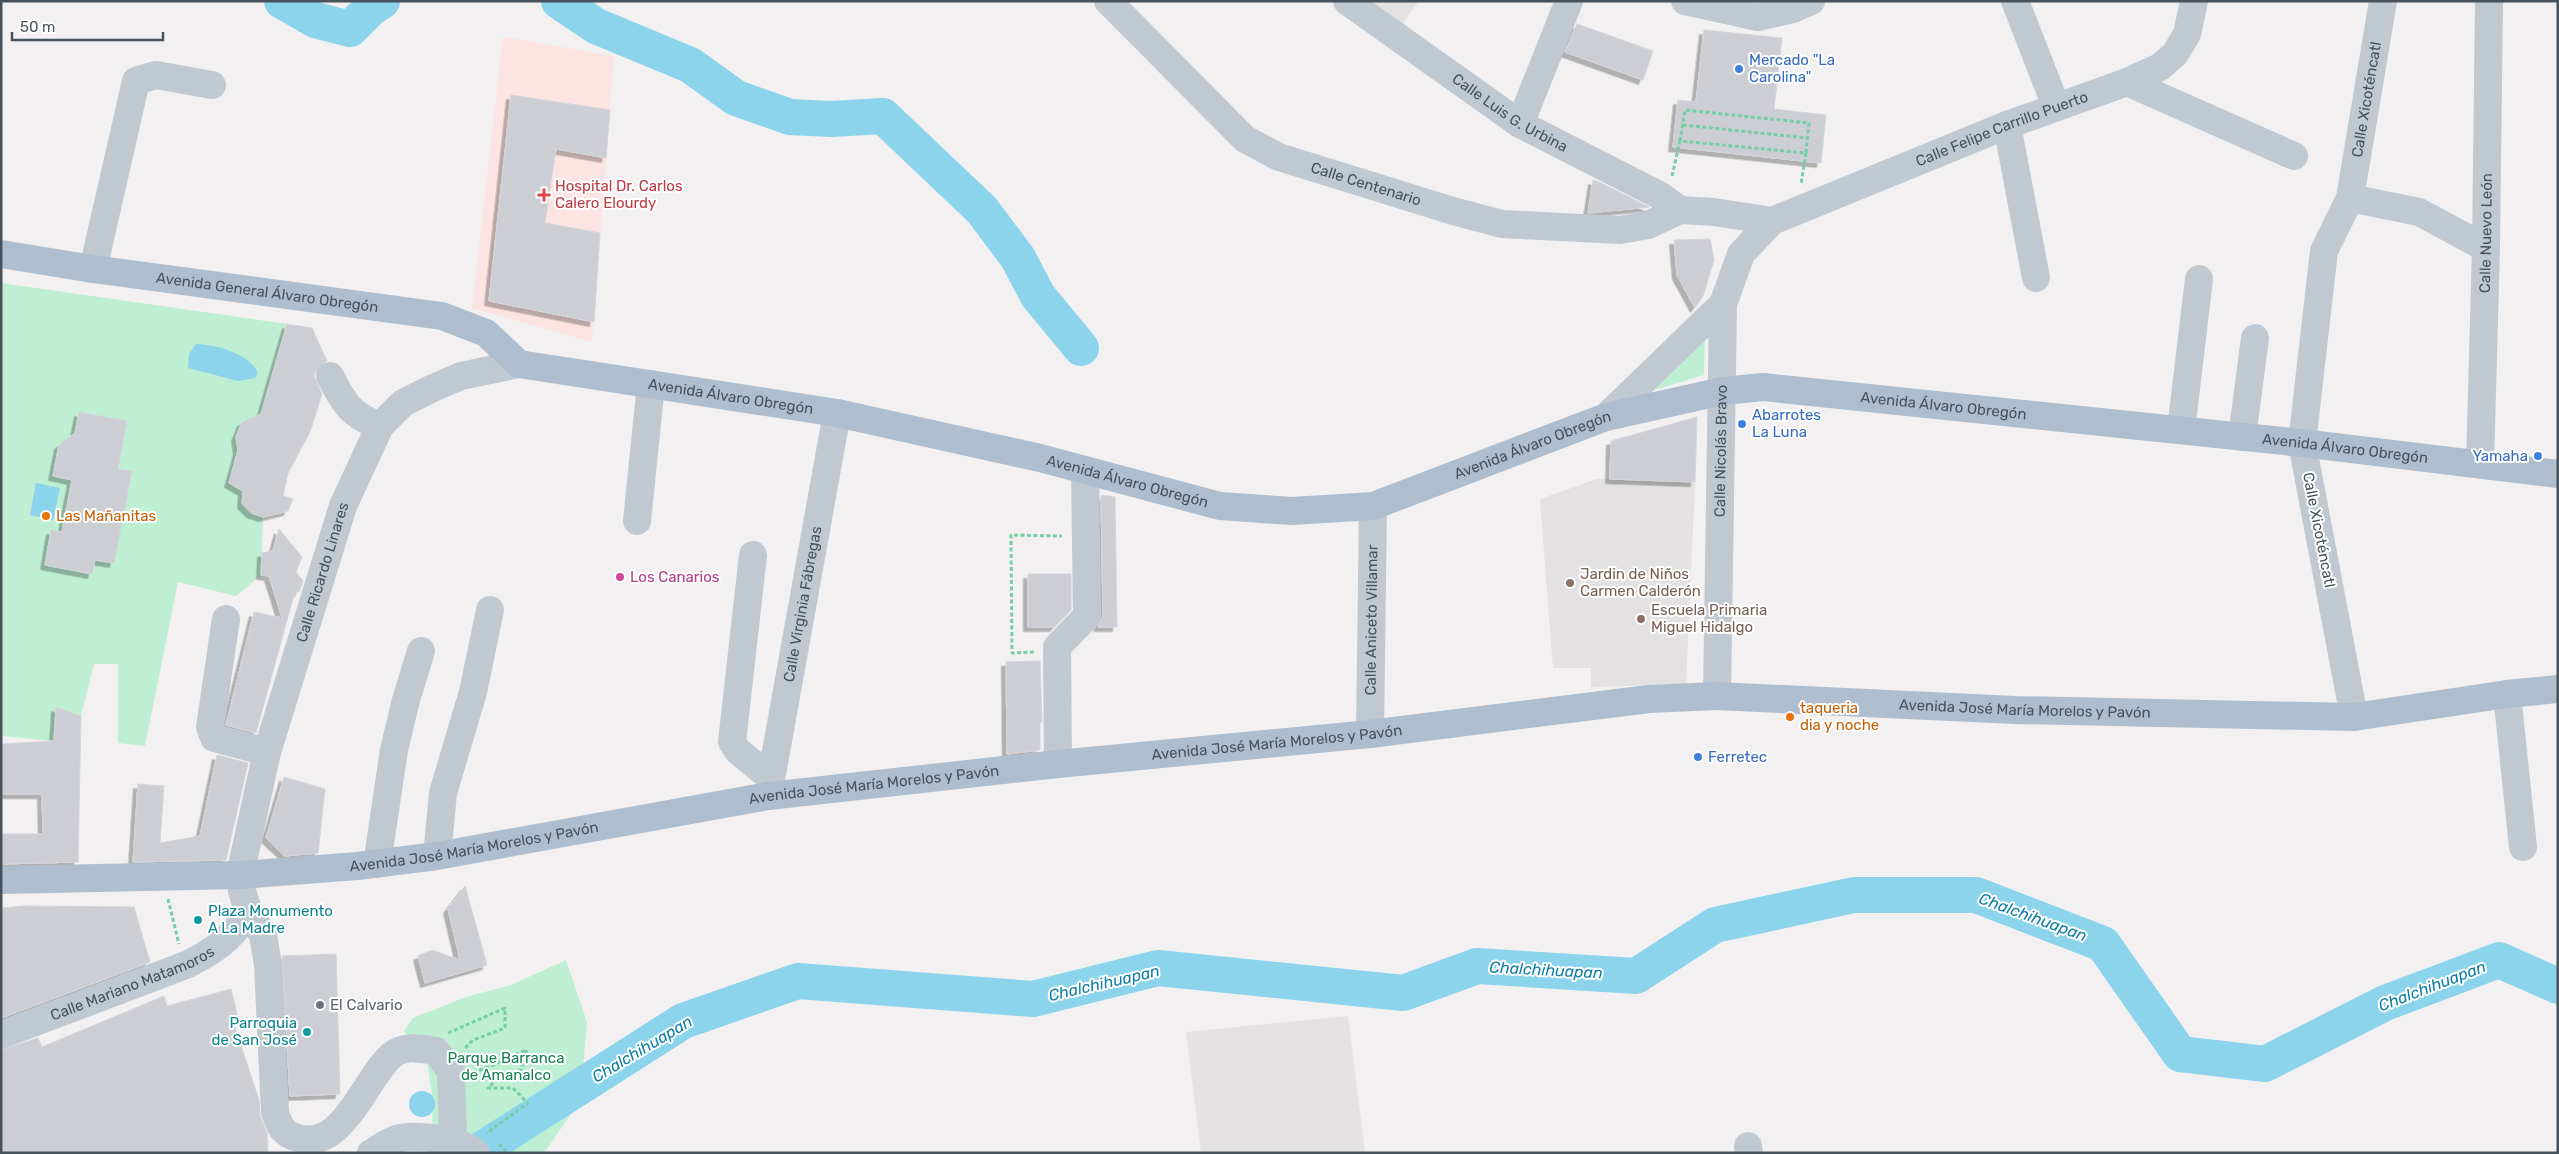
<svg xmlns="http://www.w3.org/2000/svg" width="2559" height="1154" font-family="Rubik,sans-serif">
<defs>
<filter id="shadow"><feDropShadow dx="-4.5" dy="4.5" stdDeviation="0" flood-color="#0004"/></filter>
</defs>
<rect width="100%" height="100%" fill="#f2f0f0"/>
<g fill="#e3e1e2">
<path d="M1367 1H1419L1401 26Z"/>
<path d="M1597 479 1695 482 1686 684 1591 687V668H1553L1540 499Z"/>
<path d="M1348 1016 1365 1153H1201L1186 1032Z"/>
</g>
<path fill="#fbe4e1" d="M503 37 614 56 592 342 472 308Z"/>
<g fill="#beefd3">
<path d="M1 283 287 324 261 414 242 422 236 437 238 450 229 482 243 491 263 517 261 575 236 596 178 582 145 746 118 743V664H94L81 716 56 707 54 741 1 736Z"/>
<path d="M1705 331 1704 375 1641 394Z"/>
<path d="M566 960 587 1022 580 1101 544 1153H433L432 1095 426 1054 416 1048 404 1031 413 1018 466 997 511 985Z"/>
</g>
<g fill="#8bd4ec">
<path d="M196 344C215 344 250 354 258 373L255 378 238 381 188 368 189 354Z"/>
<path d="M36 483 60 488 53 520 30 515Z"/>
<circle cx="422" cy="1104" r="13"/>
</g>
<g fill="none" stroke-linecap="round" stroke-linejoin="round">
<g stroke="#8bd4ec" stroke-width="36">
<path d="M282 1 315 20 350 29 371 8 382 1"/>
<path d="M559 1 596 26 690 65 736 98 790 117 831 119 883 116 982 210 1018 258 1038 296 1081 348"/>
<path d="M476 1153 683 1021 798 981 1033 999 1158 968 1403 993 1477 966 1636 976 1715 925 1854 895H1976L2103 944 2180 1054 2265 1064 2385 1003 2499 960 2558 986"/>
</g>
</g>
<g fill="#ccced4" stroke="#d4d5db" filter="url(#shadow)">
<path d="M1577 24 1653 51 1643 80 1565 52Z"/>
<path d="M1704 30 1782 38 1774 109 1826 115 1821 163 1673 147 1678 100 1696 102Z"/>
<path d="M511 95 610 110 606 158 556 149 545 223 600 233 594 322 489 301Z"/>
<path d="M1593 180 1601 183 1649 207 1588 213Z"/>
<path d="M1710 239 1714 260 1703 296 1695 308 1677 275 1674 240Z"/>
<path d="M287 324 312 328 327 361 317 368 314 376 322 394 310 432 288 473 283 496 293 499 288 511 263 517 251 513 242 504 243 491 229 483 238 450 236 437 242 422 261 414Z"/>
<path d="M79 412 127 421 118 469 132 471 114 563 95 560 92 574 45 565 51 530 62 532 72 480 53 476 59 445 75 433Z"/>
<path d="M1697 417 1695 482 1610 479 1611 441Z"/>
<path d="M1101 495 1115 497 1117 627H1098L1103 616Z"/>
<path d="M279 529 302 557 296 572 303 581 299 592 295 591 256 733 226 725 254 612 282 618 269 576 261 575 262 553 273 551Z"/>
<path d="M1028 574H1071V610L1054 627H1028Z"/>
<path d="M1040 661 1042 722H1040V750L1007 754 1006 662Z"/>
<path d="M56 707 81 716 78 862 1 864V834H43L42 794H1V744L54 741Z"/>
<path d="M217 755 248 763 226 860 133 862 138 784 164 786 160 843 200 836Z"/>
<path d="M284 777 325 789 318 853 285 856 266 838Z"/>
<path d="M465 886 487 965 425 983 418 956 432 950 460 960 448 909Z"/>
<path d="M24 906 134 907 150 962 1 1018V908Z"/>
<path d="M336 954 340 1094 290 1096 282 956Z"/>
<path d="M231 989 239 1022 234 1024 259 1100 260 1116 267 1133 268 1153H1V1050L38 1038 42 1047 164 996 167 1006Z"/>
</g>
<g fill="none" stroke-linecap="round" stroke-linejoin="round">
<g stroke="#76cea6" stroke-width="3" stroke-dasharray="4 2.5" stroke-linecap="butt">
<path d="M1683 125 1807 138"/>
<path d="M1680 141 1685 110 1809 123 1806 153"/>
<path d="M1672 176 1680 141 1806 153 1801 184"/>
<path d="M1034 652 1012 653 1011 535 1062 536"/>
<path d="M168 899 179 944"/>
<path d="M448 1033 505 1008V1028L473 1040 464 1049"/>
<path d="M473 1072C492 1068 508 1056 527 1050L521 1070 499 1077 488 1088H513L528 1103 487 1133"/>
<path d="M499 1144 507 1153"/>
</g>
<g stroke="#c0c9d1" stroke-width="28">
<path id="s1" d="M1108 1 1245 139 1279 157 1453 211 1502 224 1620 230 1648 225 1680 210 1714 212 1772 221"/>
<path id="s2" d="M1347 1 1520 124 1659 195 1680 210"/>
<path d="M1685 1 1758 17 1793 9 1811 1"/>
<path d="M2015 1 2056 106"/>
<path d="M2127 82 2294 156"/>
<path d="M1520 124 1569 1"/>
<path d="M2007 125 2036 278"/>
<path d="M2350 198 2419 212 2486 248"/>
<path d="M93 269 136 81 156 75 212 85"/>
<path d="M330 376C344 403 350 415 380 426"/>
<path d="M1606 417 1723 304"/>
<path d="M2181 430 2199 279"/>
<path d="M2242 437 2255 338"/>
<path id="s3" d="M2480 464 2486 248 2489 1"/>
<path d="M637 521 651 384"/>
<path d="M753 555 732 742 738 751 771 778"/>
<path d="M226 619 210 727 214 738 267 752"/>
<path d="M2507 694 2523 847"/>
<path id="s4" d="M1717 696 1723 304 1741 254 1772 221 2007 125 2127 82 2160 67 2175 54 2187 34 2194 1"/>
<path id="s5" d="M2354 717 2302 443 2324 251 2350 198 2383 1"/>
<path id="s6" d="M1370 734 1373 506"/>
<path d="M1058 764 1057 647 1087 616 1085 470"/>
<path id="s7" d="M768 796 837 413"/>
<path d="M437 856 443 793 473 692 490 610"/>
<path d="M377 864 394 750 406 700 421 651"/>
<path id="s8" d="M1 1035 186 965C215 951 230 939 249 913"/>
<path id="s9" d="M453 1142 451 1071 436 1051C421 1049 406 1044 392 1055 365 1078 343 1152 298 1138 283 1134 279 1126 275 1112L268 965 263 935 249 913 242 891 240 875 267 752 343 506 380 426 403 403 433 388 461 376 519 364"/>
<path d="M1748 1146 1749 1153"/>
<path d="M371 1153C380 1148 390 1140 400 1138 419 1134 461 1140 476 1153"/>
</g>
<g stroke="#afbece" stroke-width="28">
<path id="s10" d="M1 254 93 269 442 316 486 333 519 364 837 413 1040 458 1220 506 1292 511 1373 506 1606 417 1723 391 1763 387 2302 443 2558 474"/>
<path id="s11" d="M1 880 240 875 357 866 437 856 768 796 1058 764 1370 734 1649 699 1717 696 2015 710 2354 717 2507 694 2558 689"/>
</g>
</g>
<g fill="#3f7fe0" stroke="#fff" stroke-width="2">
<circle cx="1739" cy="69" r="5"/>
<circle cx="1742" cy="424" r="5"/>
<circle cx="2538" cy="456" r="5"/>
<circle cx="1698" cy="757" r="5"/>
</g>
<path fill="#e0444e" stroke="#fff" stroke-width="2" d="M541.5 187.5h5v5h5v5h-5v5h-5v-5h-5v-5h5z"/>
<g fill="#e8710a" stroke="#fff" stroke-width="2">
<circle cx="46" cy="516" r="5"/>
<circle cx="1790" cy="717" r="5"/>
</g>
<circle fill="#d1479c" stroke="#fff" stroke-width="2" cx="620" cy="577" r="5"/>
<g fill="#8d6e63" stroke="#fff" stroke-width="2">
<circle cx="1570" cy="583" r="5"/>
<circle cx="1641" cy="619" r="5"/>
</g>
<g fill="#0f9aa8" stroke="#fff" stroke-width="2">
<circle cx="198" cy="920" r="5"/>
<circle cx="307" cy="1032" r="5"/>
</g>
<circle fill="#6b7280" stroke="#fff" stroke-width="2" cx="320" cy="1005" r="5"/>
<g text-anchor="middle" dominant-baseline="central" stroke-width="4" stroke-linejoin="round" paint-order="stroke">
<g font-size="15" fill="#366cbe" stroke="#fff" text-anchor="start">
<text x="1749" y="60">Mercado "La<tspan x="1749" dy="17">Carolina"</tspan></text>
<text x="1752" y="415">Abarrotes<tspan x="1752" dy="17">La Luna</tspan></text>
<text x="2528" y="456" text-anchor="end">Yamaha</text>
<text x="1708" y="757">Ferretec</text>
</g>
<g font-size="15" fill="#47525d" stroke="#fff">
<text stroke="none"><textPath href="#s5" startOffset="631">Calle Xicoténcatl</textPath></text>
<text stroke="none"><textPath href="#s2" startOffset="198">Calle Luis G. Urbina</textPath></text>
<text stroke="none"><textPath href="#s4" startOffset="738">Calle Felipe Carrillo Puerto</textPath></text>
<text stroke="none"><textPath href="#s1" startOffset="324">Calle Centenario</textPath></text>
<text stroke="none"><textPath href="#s3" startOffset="231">Calle Nuevo León</textPath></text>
<text stroke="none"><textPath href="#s10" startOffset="269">Avenida General Álvaro Obregón</textPath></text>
<text stroke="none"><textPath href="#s10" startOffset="752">Avenida Álvaro Obregón</textPath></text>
<text stroke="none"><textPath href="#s10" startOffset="1998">Avenida Álvaro Obregón</textPath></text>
<text stroke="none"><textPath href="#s10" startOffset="1578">Avenida Álvaro Obregón</textPath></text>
<text stroke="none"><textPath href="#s10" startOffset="2402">Avenida Álvaro Obregón</textPath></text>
<text stroke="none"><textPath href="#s4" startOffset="245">Calle Nicolás Bravo</textPath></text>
<text stroke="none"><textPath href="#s10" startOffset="1158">Avenida Álvaro Obregón</textPath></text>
<text transform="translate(2319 530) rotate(79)">Calle Xicoténcatl</text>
<text stroke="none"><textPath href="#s9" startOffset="869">Calle Ricardo Linares</textPath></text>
<text stroke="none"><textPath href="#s7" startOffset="195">Calle Virginia Fábregas</textPath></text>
<text stroke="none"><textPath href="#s6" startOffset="114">Calle Aniceto Villamar</textPath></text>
<text stroke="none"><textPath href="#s11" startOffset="2036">Avenida José María Morelos y Pavón</textPath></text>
<text stroke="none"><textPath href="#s11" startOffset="1285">Avenida José María Morelos y Pavón</textPath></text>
<text stroke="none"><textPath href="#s11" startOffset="880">Avenida José María Morelos y Pavón</textPath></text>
<text stroke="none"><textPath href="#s11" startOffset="475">Avenida José María Morelos y Pavón</textPath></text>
<text stroke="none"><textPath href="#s8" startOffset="141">Calle Mariano Matamoros</textPath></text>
</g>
<g font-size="15" fill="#be3a42" stroke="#fff" text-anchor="start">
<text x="555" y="186">Hospital Dr. Carlos<tspan x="555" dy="17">Calero Elourdy</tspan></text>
</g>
<g font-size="15" fill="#c56008" stroke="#fff" text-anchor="start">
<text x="56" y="516">Las Mañanitas</text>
<text x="1800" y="708">taqueria<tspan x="1800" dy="17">dia y noche</tspan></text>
</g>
<g font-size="15" fill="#785e54" stroke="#fff" text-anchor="start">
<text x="1580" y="574">Jardin de Niños<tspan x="1580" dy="17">Carmen Calderón</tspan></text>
<text x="1651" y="610">Escuela Primaria<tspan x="1651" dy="17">Miguel Hidalgo</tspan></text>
</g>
<g font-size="15" fill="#b23c85" stroke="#fff" text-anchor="start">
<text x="630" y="577">Los Canarios</text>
</g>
<g font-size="15" fill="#0d838f" stroke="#fff" text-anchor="start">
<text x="208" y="911">Plaza Monumento<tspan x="208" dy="17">A La Madre</tspan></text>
<text x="297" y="1023" text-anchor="end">Parroquia<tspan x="297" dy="17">de San José</tspan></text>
</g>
<g font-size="15" fill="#5b616d" stroke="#fff" text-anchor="start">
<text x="330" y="1005">El Calvario</text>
</g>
<g font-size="15" fill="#17804f" stroke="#fff">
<text x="506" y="1058">Parque Barranca<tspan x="506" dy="17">de Amanalco</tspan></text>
</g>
<g font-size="16" font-style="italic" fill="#0c7ea4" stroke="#fff">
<text transform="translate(2033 917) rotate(20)">Chalchihuapan</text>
<text transform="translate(1546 970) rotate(3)">Chalchihuapan</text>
<text transform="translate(1104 983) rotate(-13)">Chalchihuapan</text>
<text transform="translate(2432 986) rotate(-21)">Chalchihuapan</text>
<text transform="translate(642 1049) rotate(-31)">Chalchihuapan</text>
</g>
</g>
<rect width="2559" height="1154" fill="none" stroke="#47525d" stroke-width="5"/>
<path d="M12 32v8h151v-8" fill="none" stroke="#47525d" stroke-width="2.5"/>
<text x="20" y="32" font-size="15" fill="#47525d" stroke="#ffffff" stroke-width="4" paint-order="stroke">50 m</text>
</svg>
